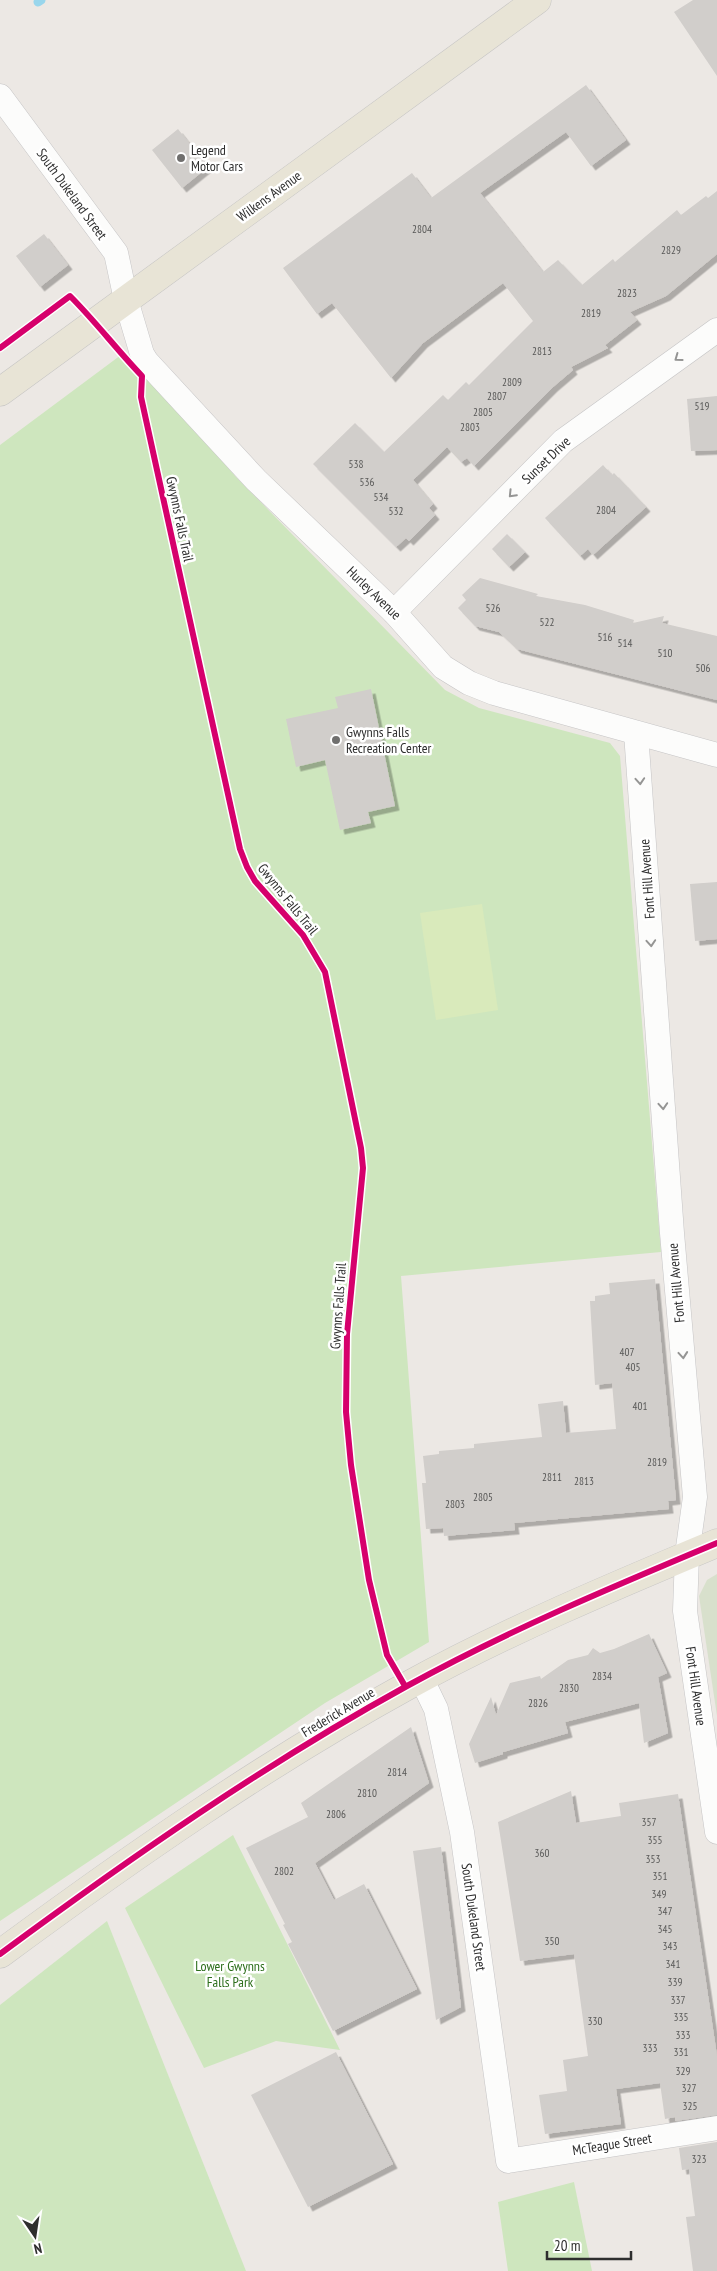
<svg xmlns="http://www.w3.org/2000/svg" width="717" height="2271" font-family="'PT Sans Narrow',sans-serif">
<defs>
<filter id="shadow"><feDropShadow dx="4.5" dy="4.5" stdDeviation="0" flood-color="#0004"/></filter>
</defs>
<rect width="100%" height="100%" fill="#ece8e4"/>
<g fill="#cee6be">
<path d="M121 355 134 360 236 477 445 690 479 708 610 743 620 756 661 1252 401 1276 429 1642 325 1703 0 1921V445Z"/>
<path d="M233 1835 340 2050 276 2041 204 2068 125 1908Z"/>
<path d="M107 1921 246 2271H0V2005Z"/>
<path d="M574 2182 592 2271H508L498 2202Z"/>
</g>
<path fill="#d8e0cc" d="M717 1574V1716L699 1596 707 1580Z"/>
<path fill="#d9eabb" d="M482 904 498 1010 436 1020 420 913Z"/>
<g fill="none" stroke-linecap="round" stroke-linejoin="round">
<path stroke="#99d6ec" stroke-width="9" d="M38 2 41 0"/>
</g>
<g fill="#d1cecb" filter="url(#shadow)">
<path d="M693 0H717V76L674 12Z"/>
<path d="M586 85 626 140 591 166 566 132 480 193 543 272 558 260 582 285 613 259 615 262 677 210 681 215 706 196 708 198 717 191V254L666 296 630 312 637 320 605 345 608 348 571 367 573 370 553 387 474 466 467 458 461 462 447 447 413 480 433 504 429 508 435 515 409 541 406 538 396 547 313 464 355 423 384 452 443 395 448 400 466 382 469 385 533 321 503 283 423 343 391 378 332 303 317 314 283 268 412 173 431 198Z"/>
<path d="M178 129 208 167 182 188 152 150Z"/>
<path d="M44 234 68 265 40 287 16 256Z"/>
<path d="M717 396V450L691 451 687 399Z"/>
<path d="M603 465 612 475 614 473 646 507 593 555 588 549 580 556 545 518Z"/>
<path d="M507 534 525 552 509 567 492 549Z"/>
<path d="M480 578 538 594 536 596 585 605 634 620 633 623 664 616 662 623 717 636V700L517 649 499 632 475 626 458 608 466 600 462 595Z"/>
<path d="M371 689 395 806 368 812 371 823 340 830 325 760 296 767 286 719 338 708 335 697Z"/>
<path d="M717 882V939L695 941 690 884Z"/>
<path d="M655 1279 676 1500 668 1501 669 1509 514 1523 515 1530 444 1536 443 1528 426 1529 422 1483H426L423 1456 439 1454V1451L474 1448V1444L542 1437 538 1404 563 1401 566 1433 616 1429 612 1383 595 1385 590 1301H595V1296L610 1294 609 1283Z"/>
<path d="M649 1634 667 1673 658 1677 668 1733 644 1743 639 1703 565 1722 568 1733 503 1752V1754L475 1763 469 1744 491 1697 496 1715 510 1683 540 1676 541 1679 568 1660 588 1655 593 1648 600 1653 614 1649Z"/>
<path d="M411 1727 429 1783 315 1863 334 1900 364 1884 417 1989 333 2031 288 1944 292 1942 283 1925 285 1924 246 1848 308 1817 301 1803Z"/>
<path d="M571 1791 576 1823 621 1816 619 1803 678 1794 717 2056V2115L675 2121V2117L665 2119 660 2083 616 2089 621 2124 545 2134 539 2095 567 2091 563 2060 588 2056 574 1954 520 1961 498 1822Z"/>
<path d="M441 1847 461 2007 436 2020 413 1851Z"/>
<path d="M336 2052 393 2164 308 2207 251 2095Z"/>
<path d="M717 2142V2271H693L686 2217 695 2216 689 2169 682 2170 679 2148Z"/>
</g>
<g fill="none" stroke-linecap="round" stroke-linejoin="round">
<g stroke="#c5c4c5" stroke-width="25">
<g id="street">
<path d="M0 96 116 253 126 300 142 354 147 362 256 480 394 612 443 667 469 683 494 693 717 755"/>
<path d="M394 612 563 441 717 330"/>
<path d="M636 733 672 1233 695 1497 687 1555 685 1611 717 1832"/>
<path d="M421 1678 436 1709 462 1832 508 2161 717 2128"/>
</g>
</g>
<g stroke="#c6c5c4" stroke-width="29">
<g id="primary">
<path d="M0 392 537 0"/>
<path d="M0 1954C130 1858 265 1764 407 1686 507 1631 612 1587 717 1543"/>
</g>
</g>
<use href="#street" stroke="#fcfcfb" stroke-width="24"/>
<use href="#primary" stroke="#e8e4d6" stroke-width="28"/>
<g stroke="#fff" stroke-width="9">
<g id="cycleway">
<path d="M0 348 70 296C96 322 117 350 142 376L141 397 240 849 247 867 255 881 303 935 325 972 361 1148 363 1168 347 1334 346 1412 351 1465 369 1580 387 1655 405 1686"/>
<path d="M0 1954C130 1858 265 1764 407 1686 507 1631 612 1587 717 1543"/>
</g>
</g>
<use href="#cycleway" stroke="#d6006c" stroke-width="6"/>
</g>
<defs><path id="oneway-chevron" d="M-2-3.5L2.5 0L-2 3.5" fill="none" stroke-width="1.6" stroke-linecap="round" stroke-linejoin="round" transform="scale(1.25)"/></defs>
<g stroke="#959594">
<use href="#oneway-chevron" transform="translate(678 358) rotate(144)"/>
<use href="#oneway-chevron" transform="translate(512 494) rotate(134)"/>
<use href="#oneway-chevron" transform="translate(640 781) rotate(86)"/>
<use href="#oneway-chevron" transform="translate(651 943) rotate(86)"/>
<use href="#oneway-chevron" transform="translate(663 1106) rotate(86)"/>
<use href="#oneway-chevron" transform="translate(683 1355) rotate(85)"/>
</g>
<g fill="#706f6e" stroke="#fff" stroke-width="2">
<circle cx="181" cy="158" r="5"/>
<circle cx="336" cy="740" r="5"/>
</g>
<g text-anchor="middle" dominant-baseline="central" stroke-width="5" stroke-linejoin="round" paint-order="stroke">
<g font-size="11" fill="#585857">
<text x="422" y="229">2804</text>
<text x="671" y="250">2829</text>
<text x="627" y="293">2823</text>
<text x="591" y="313">2819</text>
<text x="542" y="351">2813</text>
<text x="512" y="382">2809</text>
<text x="497" y="396">2807</text>
<text x="702" y="406">519</text>
<text x="483" y="412">2805</text>
<text x="470" y="427">2803</text>
<text x="356" y="464">538</text>
<text x="367" y="482">536</text>
<text x="381" y="497">534</text>
<text x="606" y="510">2804</text>
<text x="396" y="511">532</text>
<text x="493" y="608">526</text>
<text x="547" y="622">522</text>
<text x="605" y="637">516</text>
<text x="625" y="643">514</text>
<text x="665" y="653">510</text>
<text x="703" y="668">506</text>
<text x="627" y="1352">407</text>
<text x="633" y="1367">405</text>
<text x="640" y="1406">401</text>
<text x="657" y="1462">2819</text>
<text x="552" y="1477">2811</text>
<text x="584" y="1481">2813</text>
<text x="483" y="1497">2805</text>
<text x="455" y="1504">2803</text>
<text x="602" y="1676">2834</text>
<text x="569" y="1688">2830</text>
<text x="538" y="1703">2826</text>
<text x="397" y="1772">2814</text>
<text x="367" y="1793">2810</text>
<text x="336" y="1814">2806</text>
<text x="649" y="1822">357</text>
<text x="655" y="1840">355</text>
<text x="542" y="1853">360</text>
<text x="653" y="1859">353</text>
<text x="284" y="1871">2802</text>
<text x="660" y="1876">351</text>
<text x="659" y="1894">349</text>
<text x="665" y="1911">347</text>
<text x="665" y="1929">345</text>
<text x="552" y="1941">350</text>
<text x="670" y="1946">343</text>
<text x="673" y="1964">341</text>
<text x="675" y="1982">339</text>
<text x="678" y="2000">337</text>
<text x="681" y="2017">335</text>
<text x="595" y="2021">330</text>
<text x="683" y="2035">333</text>
<text x="650" y="2048">333</text>
<text x="681" y="2052">331</text>
<text x="683" y="2071">329</text>
<text x="689" y="2088">327</text>
<text x="690" y="2106">325</text>
<text x="699" y="2159">323</text>
</g>
<g font-size="14" fill="#2e2e2e" stroke="#fff" text-anchor="start">
<text x="191" y="150">Legend<tspan x="191" dy="16">Motor Cars</tspan></text>
<text x="346" y="732">Gwynns Falls<tspan x="346" dy="16">Recreation Center</tspan></text>
</g>
<g font-size="14" fill="#2e2e2e" stroke="#fff">
<text transform="translate(72 194) rotate(54)">South Dukeland Street</text>
<text transform="translate(269 196) rotate(-36)">Wilkens Avenue</text>
<text transform="translate(546 460) rotate(-44)">Sunset Drive</text>
<text transform="translate(180 519) rotate(78)">Gwynns Falls Trail</text>
<text transform="translate(374 593) rotate(44)">Hurley Avenue</text>
<text transform="translate(647 879) rotate(-94)">Font Hill Avenue</text>
<text transform="translate(288 899) rotate(51)">Gwynns Falls Trail</text>
<text transform="translate(676 1283) rotate(-95)">Font Hill Avenue</text>
<text transform="translate(338 1306) rotate(-86)">Gwynns Falls Trail</text>
<text transform="translate(696 1686) rotate(82)">Font Hill Avenue</text>
<text transform="translate(338 1712) rotate(-31)">Frederick Avenue</text>
<text transform="translate(474 1917) rotate(82)">South Dukeland Street</text>
<text transform="translate(612 2144) rotate(-9)">McTeague Street</text>
</g>
<g font-size="14" fill="#2c6e1b" stroke="#fff">
<text x="230" y="1966">Lower Gwynns<tspan x="230" dy="16">Falls Park</tspan></text>
</g>
</g>
<g transform="translate(35 2236) rotate(167)" stroke="#ffffff" stroke-width="4" paint-order="stroke">
<path d="M0-4L9 19L0 12L-9 19Z" fill="#2e2e2e"/>
<text y="-8" font-size="14" font-weight="bold" text-anchor="middle" fill="#2e2e2e">N</text>
</g>
<path d="M547 2251v8h84v-8" fill="none" stroke="#2e2e2e" stroke-width="2.5"/>
<text x="554" y="2251" font-size="15" fill="#2e2e2e" stroke="#ffffff" stroke-width="4" paint-order="stroke">20 m</text>
</svg>
